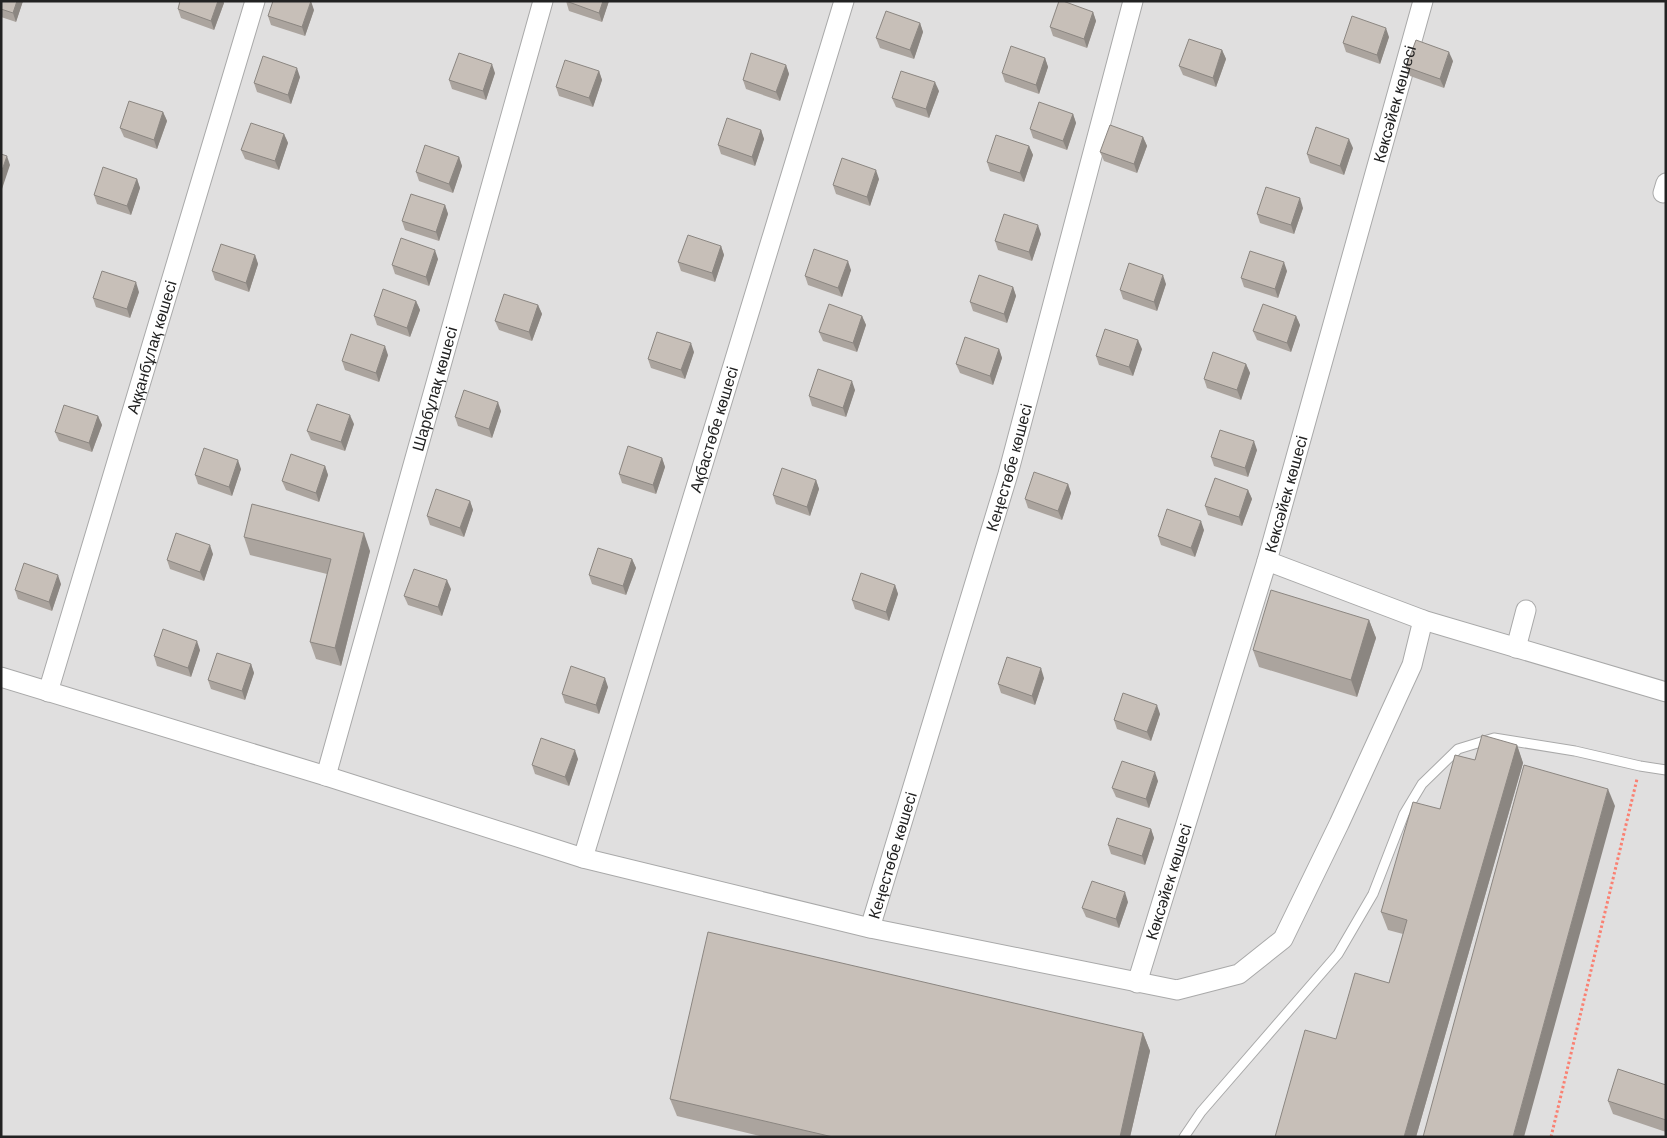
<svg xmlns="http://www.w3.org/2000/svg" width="1667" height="1138" font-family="'DM Sans',sans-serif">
<rect width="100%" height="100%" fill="#f2efe9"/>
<rect fill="#e0dfdf" x="1" y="1" width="1665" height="1136"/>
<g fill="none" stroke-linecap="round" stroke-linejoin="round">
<g stroke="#a9a9a9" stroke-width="11">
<path id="lane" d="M1184 1137 1201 1112 1338 954 1373 894 1404 814 1422 784 1458 749 1494 738 1575 751 1640 766 1666 770"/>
</g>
<g stroke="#a9a9a9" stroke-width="21">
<g id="street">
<path d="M1663 193 1666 183"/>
<path d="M1267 561 1423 620 1666 692"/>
<path d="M1516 648 1526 610"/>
<path d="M1 677 326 776 583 858 870 928 1177 990 1239 974 1283 939 1339 824 1412 665 1423 620"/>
<path id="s1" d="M48 692 255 1"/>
<path id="s2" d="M326 776 543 1"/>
<path id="s3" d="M583 858 844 1"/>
<path id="s4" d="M870 928 1008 474 1133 1"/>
<path id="s5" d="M1137 983 1267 561 1423 1"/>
</g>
</g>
<path stroke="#fa8072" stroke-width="3" stroke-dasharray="2.5 2.5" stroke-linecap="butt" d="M1551 1137 1637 779"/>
<use href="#lane" stroke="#fff" stroke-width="9"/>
<use href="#street" stroke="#fff" stroke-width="19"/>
</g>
<g fill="#aba49e">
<path d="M1 1H23L16 22 1 17Z"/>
<path d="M180 1H223L224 3 214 30 181 18 178 9Z"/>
<path d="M566 1H609L602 22 569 11Z"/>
<path d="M314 10 305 36 271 25 268 16Z"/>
<path d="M1093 12 1096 21 1087 48 1053 36 1050 27Z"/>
<path d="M920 23 923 32 914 59 880 48 876 38Z"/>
<path d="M1389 37 1380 64 1346 52 1343 43Z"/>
<path d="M1222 50 1226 59 1216 87 1183 75 1179 66Z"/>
<path d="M1045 58 1048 67 1039 94 1005 82 1002 73Z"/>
<path d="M1453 61 1444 88 1410 76 1406 67Z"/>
<path d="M786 65 789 74 780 101 746 89 743 80Z"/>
<path d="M599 71 602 80 593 107 559 96 556 87Z"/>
<path d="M495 73 486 100 452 89 449 80Z"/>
<path d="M300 77 291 104 257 92 254 83Z"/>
<path d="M939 91 929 118 896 107 892 98Z"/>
<path d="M163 112 167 121 157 149 124 137 120 128Z"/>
<path d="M1073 114 1076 123 1067 150 1033 138 1030 129Z"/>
<path d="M761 130 764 139 755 166 721 154 718 145Z"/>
<path d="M284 134 288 143 279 170 245 159 241 150Z"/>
<path d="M1143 137 1147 146 1137 173 1104 161 1100 152Z"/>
<path d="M1029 146 1033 155 1024 182 990 171 987 162Z"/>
<path d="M1353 148 1344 175 1310 163 1307 154Z"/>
<path d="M459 157 462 166 453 193 419 181 416 172Z"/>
<path d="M137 179 140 188 131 215 97 204 94 195Z"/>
<path d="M879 179 870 206 836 194 833 185Z"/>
<path d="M445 205 448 214 439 241 405 230 402 221Z"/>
<path d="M1303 208 1294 234 1260 223 1257 214Z"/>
<path d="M1041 234 1032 261 998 250 995 241Z"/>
<path d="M721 246 724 255 715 282 681 271 678 262Z"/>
<path d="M255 255 258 264 249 292 215 280 212 271Z"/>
<path d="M438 259 429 286 395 274 392 265Z"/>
<path d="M851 270 842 297 808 285 805 276Z"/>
<path d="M1287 271 1278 298 1244 287 1241 278Z"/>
<path d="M1166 284 1157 311 1123 299 1120 290Z"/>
<path d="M1013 287 1016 296 1007 323 973 311 970 302Z"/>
<path d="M139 292 130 318 96 307 93 298Z"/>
<path d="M416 301 420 310 410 337 377 325 374 316Z"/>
<path d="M538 305 542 314 532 341 499 330 495 321Z"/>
<path d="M862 316 866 325 857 352 823 341 819 332Z"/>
<path d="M1296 316 1300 325 1291 352 1257 340 1253 331Z"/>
<path d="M999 349 1002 358 993 385 960 373 956 364Z"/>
<path d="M1142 349 1133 376 1099 365 1096 356Z"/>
<path d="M694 352 685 379 651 368 648 359Z"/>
<path d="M388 355 379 382 345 370 342 361Z"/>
<path d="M1246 364 1250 373 1241 400 1207 388 1204 379Z"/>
<path d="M855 390 846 417 812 406 809 396Z"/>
<path d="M501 411 492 438 458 426 455 417Z"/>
<path d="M98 416 102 425 92 452 59 441 55 432Z"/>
<path d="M354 424 345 451 311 440 307 431Z"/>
<path d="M1257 450 1248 477 1214 466 1211 457Z"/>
<path d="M662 458 665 467 656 494 622 483 619 474Z"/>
<path d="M325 466 328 475 319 502 286 490 282 481Z"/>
<path d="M241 469 232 496 198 484 195 475Z"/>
<path d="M816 480 819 489 810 516 776 504 773 495Z"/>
<path d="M1068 484 1071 493 1062 520 1028 508 1025 499Z"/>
<path d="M1248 490 1252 499 1242 526 1208 515 1205 506Z"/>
<path d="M470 501 473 510 464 537 430 525 427 516Z"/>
<path d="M1204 530 1195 557 1161 545 1158 536Z"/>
<path d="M244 537 370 551 341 666 316 659 310 642 327 574 250 555Z"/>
<path d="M213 554 204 581 170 569 167 560Z"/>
<path d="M632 559 636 568 626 595 592 584 589 575Z"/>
<path d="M61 584 52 611 18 599 15 590Z"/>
<path d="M895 585 898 594 889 621 855 609 852 600Z"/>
<path d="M451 589 442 616 408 605 404 596Z"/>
<path d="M1369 620 1376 638 1357 697 1259 667 1253 650Z"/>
<path d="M200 650 191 677 157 666 154 656Z"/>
<path d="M251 664 254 673 245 700 211 689 208 680Z"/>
<path d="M1044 678 1035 705 1001 693 998 684Z"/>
<path d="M608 687 599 714 565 703 562 694Z"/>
<path d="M1160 714 1151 741 1117 729 1114 720Z"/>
<path d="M1517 745 1523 763 1416 1137 1336 1039 1389 983 1403 934 1388 930 1381 912 1440 809 1475 760Z"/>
<path d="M578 759 569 786 535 774 532 765Z"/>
<path d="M1158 781 1149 808 1116 797 1112 788Z"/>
<path d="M1151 829 1154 838 1145 865 1111 854 1108 845Z"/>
<path d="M1128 902 1119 928 1086 917 1082 908Z"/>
<path d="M1143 1033 1150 1051 1130 1137H764L677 1116 670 1099Z"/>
<path d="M1666 1085V1132L1613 1114 1608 1101Z"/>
</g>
<g fill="#8b8681">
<path d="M17 1H23L16 22 13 13Z"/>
<path d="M218 1H223L224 3 214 30 211 21Z"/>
<path d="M311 1 314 10 305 36 302 27Z"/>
<path d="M603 1H609L602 22 599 13Z"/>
<path d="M1093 12 1096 21 1087 48 1084 39Z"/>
<path d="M920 23 923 32 914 59 910 50Z"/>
<path d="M1386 28 1389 37 1380 64 1377 55Z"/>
<path d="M1222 50 1226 59 1216 87 1213 78Z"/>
<path d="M1449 52 1453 61 1444 88 1440 79Z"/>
<path d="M1045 58 1048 67 1039 94 1036 85Z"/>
<path d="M492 64 495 73 486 100 483 91Z"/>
<path d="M786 65 789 74 780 101 776 92Z"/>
<path d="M297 68 300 77 291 104 288 95Z"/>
<path d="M599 71 602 80 593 107 589 98Z"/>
<path d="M935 82 939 91 929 118 926 109Z"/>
<path d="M163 112 167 121 157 149 154 140Z"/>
<path d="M1073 114 1076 123 1067 150 1063 141Z"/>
<path d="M761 130 764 139 755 166 752 157Z"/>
<path d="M284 134 288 143 279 170 275 161Z"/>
<path d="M1143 137 1147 146 1137 173 1134 164Z"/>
<path d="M1349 139 1353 148 1344 175 1340 166Z"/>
<path d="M1029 146 1033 155 1024 182 1020 173Z"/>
<path d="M7 156 10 165 1 192V173Z"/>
<path d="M459 157 462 166 453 193 449 184Z"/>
<path d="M876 170 879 179 870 206 867 197Z"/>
<path d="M137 179 140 188 131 215 127 206Z"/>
<path d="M1300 198 1303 208 1294 234 1291 225Z"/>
<path d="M445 205 448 214 439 241 436 232Z"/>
<path d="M1038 225 1041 234 1032 261 1029 252Z"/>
<path d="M721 246 724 255 715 282 712 273Z"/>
<path d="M435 250 438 259 429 286 426 277Z"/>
<path d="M255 255 258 264 249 292 246 283Z"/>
<path d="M848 261 851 270 842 297 838 288Z"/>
<path d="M1284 262 1287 271 1278 298 1275 289Z"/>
<path d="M1163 275 1166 284 1157 311 1154 302Z"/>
<path d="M136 282 139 292 130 318 127 309Z"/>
<path d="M1013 287 1016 296 1007 323 1004 314Z"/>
<path d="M416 301 420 310 410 337 407 328Z"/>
<path d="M538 305 542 314 532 341 529 332Z"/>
<path d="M862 316 866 325 857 352 853 343Z"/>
<path d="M1296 316 1300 325 1291 352 1287 343Z"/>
<path d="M1138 340 1142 349 1133 376 1129 367Z"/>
<path d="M691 343 694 352 685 379 681 370Z"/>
<path d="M385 346 388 355 379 382 376 373Z"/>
<path d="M999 349 1002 358 993 385 990 376Z"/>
<path d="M1246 364 1250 373 1241 400 1237 390Z"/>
<path d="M852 381 855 390 846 417 843 408Z"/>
<path d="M498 402 501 411 492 438 489 429Z"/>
<path d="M350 415 354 424 345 451 341 442Z"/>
<path d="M98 416 102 425 92 452 89 443Z"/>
<path d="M1254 441 1257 450 1248 477 1245 468Z"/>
<path d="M662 458 665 467 656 494 653 485Z"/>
<path d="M238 460 241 469 232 496 229 487Z"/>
<path d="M325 466 328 475 319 502 316 493Z"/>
<path d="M816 480 819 489 810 516 807 507Z"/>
<path d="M1068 484 1071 493 1062 520 1058 511Z"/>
<path d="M1248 490 1252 499 1242 526 1239 517Z"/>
<path d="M470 501 473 510 464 537 460 528Z"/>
<path d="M1201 521 1204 530 1195 557 1191 548Z"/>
<path d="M364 533 370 551 341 666 335 648Z"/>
<path d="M210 545 213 554 204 581 200 572Z"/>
<path d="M632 559 636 568 626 595 623 586Z"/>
<path d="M58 575 61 584 52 611 49 602Z"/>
<path d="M447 580 451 589 442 616 438 607Z"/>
<path d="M895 585 898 594 889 621 886 612Z"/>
<path d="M1369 620 1376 638 1357 697 1351 680Z"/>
<path d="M197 641 200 650 191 677 188 668Z"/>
<path d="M251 664 254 673 245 700 242 691Z"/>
<path d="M1041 668 1044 678 1035 705 1032 696Z"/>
<path d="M605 678 608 687 599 714 596 705Z"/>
<path d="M1157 705 1160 714 1151 741 1147 732Z"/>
<path d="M1517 745 1523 763 1416 1137H1404Z"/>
<path d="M575 750 578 759 569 786 565 777Z"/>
<path d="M1155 772 1158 781 1149 808 1146 799Z"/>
<path d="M1608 789 1615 806 1524 1137H1513Z"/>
<path d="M1151 829 1154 838 1145 865 1142 856Z"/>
<path d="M1125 892 1128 902 1119 928 1116 919Z"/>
<path d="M1143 1033 1150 1051 1130 1137H1120Z"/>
</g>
<g fill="#c7bfb8" stroke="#8b8681">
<path d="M1 1H17L13 13 1 9Z"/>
<path d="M180 1H218L211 21 178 9Z"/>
<path d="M273 1H311L302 27 268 16Z"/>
<path d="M566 1H603L599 13Z"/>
<path d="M1059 1H1063L1093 12 1084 39 1050 27Z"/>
<path d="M886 11 920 23 910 50 876 38Z"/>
<path d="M1352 16 1386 28 1377 55 1343 43Z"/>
<path d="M1189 39 1222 50 1213 78 1179 66Z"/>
<path d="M1416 40 1449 52 1440 79 1406 67Z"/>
<path d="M1011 46 1045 58 1036 85 1002 73Z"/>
<path d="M459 53 492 64 483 91 449 80Z"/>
<path d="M751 53 786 65 776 92 743 80Z"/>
<path d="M263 56 297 68 288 95 254 83Z"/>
<path d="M565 60 599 71 589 98 556 87Z"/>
<path d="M901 71 935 82 926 109 892 98Z"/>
<path d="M129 101 163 112 154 140 120 128Z"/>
<path d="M1039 102 1073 114 1063 141 1030 129Z"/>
<path d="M727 118 761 130 752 157 718 145Z"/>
<path d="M251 123 284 134 275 161 241 150Z"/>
<path d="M1110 125 1143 137 1134 164 1100 152Z"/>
<path d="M1316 127 1349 139 1340 166 1307 154Z"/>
<path d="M996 135 1029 146 1020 173 987 162Z"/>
<path d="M425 145 459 157 449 184 416 172Z"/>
<path d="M1 154 7 156 1 173Z"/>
<path d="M842 158 876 170 867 197 833 185Z"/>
<path d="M103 167 137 179 127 206 94 195Z"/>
<path d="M1266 187 1300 198 1291 225 1257 214Z"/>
<path d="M411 194 445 205 436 232 402 221Z"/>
<path d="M1004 214 1038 225 1029 252 995 241Z"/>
<path d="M688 235 721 246 712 273 678 262Z"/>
<path d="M401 238 435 250 426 277 392 265Z"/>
<path d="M221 244 255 255 246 283 212 271Z"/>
<path d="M814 249 848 261 838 288 805 276Z"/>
<path d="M1250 251 1284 262 1275 289 1241 278Z"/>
<path d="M1129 263 1163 275 1154 302 1120 290Z"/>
<path d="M102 271 136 282 127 309 93 298Z"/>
<path d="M979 275 1013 287 1004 314 970 302Z"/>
<path d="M383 289 416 301 407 328 374 316Z"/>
<path d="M504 294 538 305 529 332 495 321Z"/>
<path d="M829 304 862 316 853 343 819 332Z"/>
<path d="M1263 304 1296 316 1287 343 1253 331Z"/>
<path d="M1105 329 1138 340 1129 367 1096 356Z"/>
<path d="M657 332 691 343 681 370 648 359Z"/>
<path d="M351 334 385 346 376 373 342 361Z"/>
<path d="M965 337 999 349 990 376 956 364Z"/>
<path d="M1213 352 1246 364 1237 390 1204 379Z"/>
<path d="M818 369 852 381 843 408 809 396Z"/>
<path d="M464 390 498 402 489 429 455 417Z"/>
<path d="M317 404 350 415 341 442 307 431Z"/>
<path d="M64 405 98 416 89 443 55 432Z"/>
<path d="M1220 430 1254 441 1245 468 1211 457Z"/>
<path d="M628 446 662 458 653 485 619 474Z"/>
<path d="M204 448 238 460 229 487 195 475Z"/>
<path d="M291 454 325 466 316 493 282 481Z"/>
<path d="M782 468 816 480 807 507 773 495Z"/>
<path d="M1034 472 1068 484 1058 511 1025 499Z"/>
<path d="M1215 478 1248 490 1239 517 1205 506Z"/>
<path d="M436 489 470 501 460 528 427 516Z"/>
<path d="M252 504 364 533 335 648 310 642 331 559 244 537Z"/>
<path d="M1167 509 1201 521 1191 548 1158 536Z"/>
<path d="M176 533 210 545 200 572 167 560Z"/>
<path d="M598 548 632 559 623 586 589 575Z"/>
<path d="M24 563 58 575 49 602 15 590Z"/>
<path d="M414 569 447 580 438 607 404 596Z"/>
<path d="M861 573 895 585 886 612 852 600Z"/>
<path d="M1271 590 1369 620 1351 680 1253 650Z"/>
<path d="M163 629 197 641 188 668 154 656Z"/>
<path d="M217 653 251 664 242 691 208 680Z"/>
<path d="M1007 657 1041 668 1032 696 998 684Z"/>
<path d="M571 666 605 678 596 705 562 694Z"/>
<path d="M1123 693 1157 705 1147 732 1114 720Z"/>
<path d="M1482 735 1517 745 1404 1137H1275L1305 1030 1336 1039 1355 973 1389 983 1407 920 1381 912 1413 802 1440 809 1455 755 1475 760Z"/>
<path d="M541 738 575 750 565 777 532 765Z"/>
<path d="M1122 761 1155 772 1146 799 1112 788Z"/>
<path d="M1524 765 1608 789 1513 1137H1423Z"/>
<path d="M1117 818 1151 829 1142 856 1108 845Z"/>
<path d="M1092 881 1125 892 1116 919 1082 908Z"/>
<path d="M708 932 1143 1033 1120 1137H833L670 1099Z"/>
<path d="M1618 1069 1666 1085V1120L1608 1101Z"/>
</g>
<g text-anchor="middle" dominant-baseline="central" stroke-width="4" stroke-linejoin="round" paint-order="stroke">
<g font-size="16" fill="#222" stroke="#fff">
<text stroke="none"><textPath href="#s5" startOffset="916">Көксәйек көшесі</textPath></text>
<text stroke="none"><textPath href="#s1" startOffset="360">Аққанбұлақ көшесі</textPath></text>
<text stroke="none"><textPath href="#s2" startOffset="402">Шарбұлақ көшесі</textPath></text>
<text stroke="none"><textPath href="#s3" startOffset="448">Ақбастөбе көшесі</textPath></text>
<text stroke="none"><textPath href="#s4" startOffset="481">Кеңестөбе көшесі</textPath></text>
<text stroke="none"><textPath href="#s5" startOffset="511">Көксәйек көшесі</textPath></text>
<text stroke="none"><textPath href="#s4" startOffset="76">Кеңестөбе көшесі</textPath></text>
<text stroke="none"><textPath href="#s5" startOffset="106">Көксәйек көшесі</textPath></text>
</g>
</g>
<rect width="1667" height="1138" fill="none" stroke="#222222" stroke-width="5"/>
</svg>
